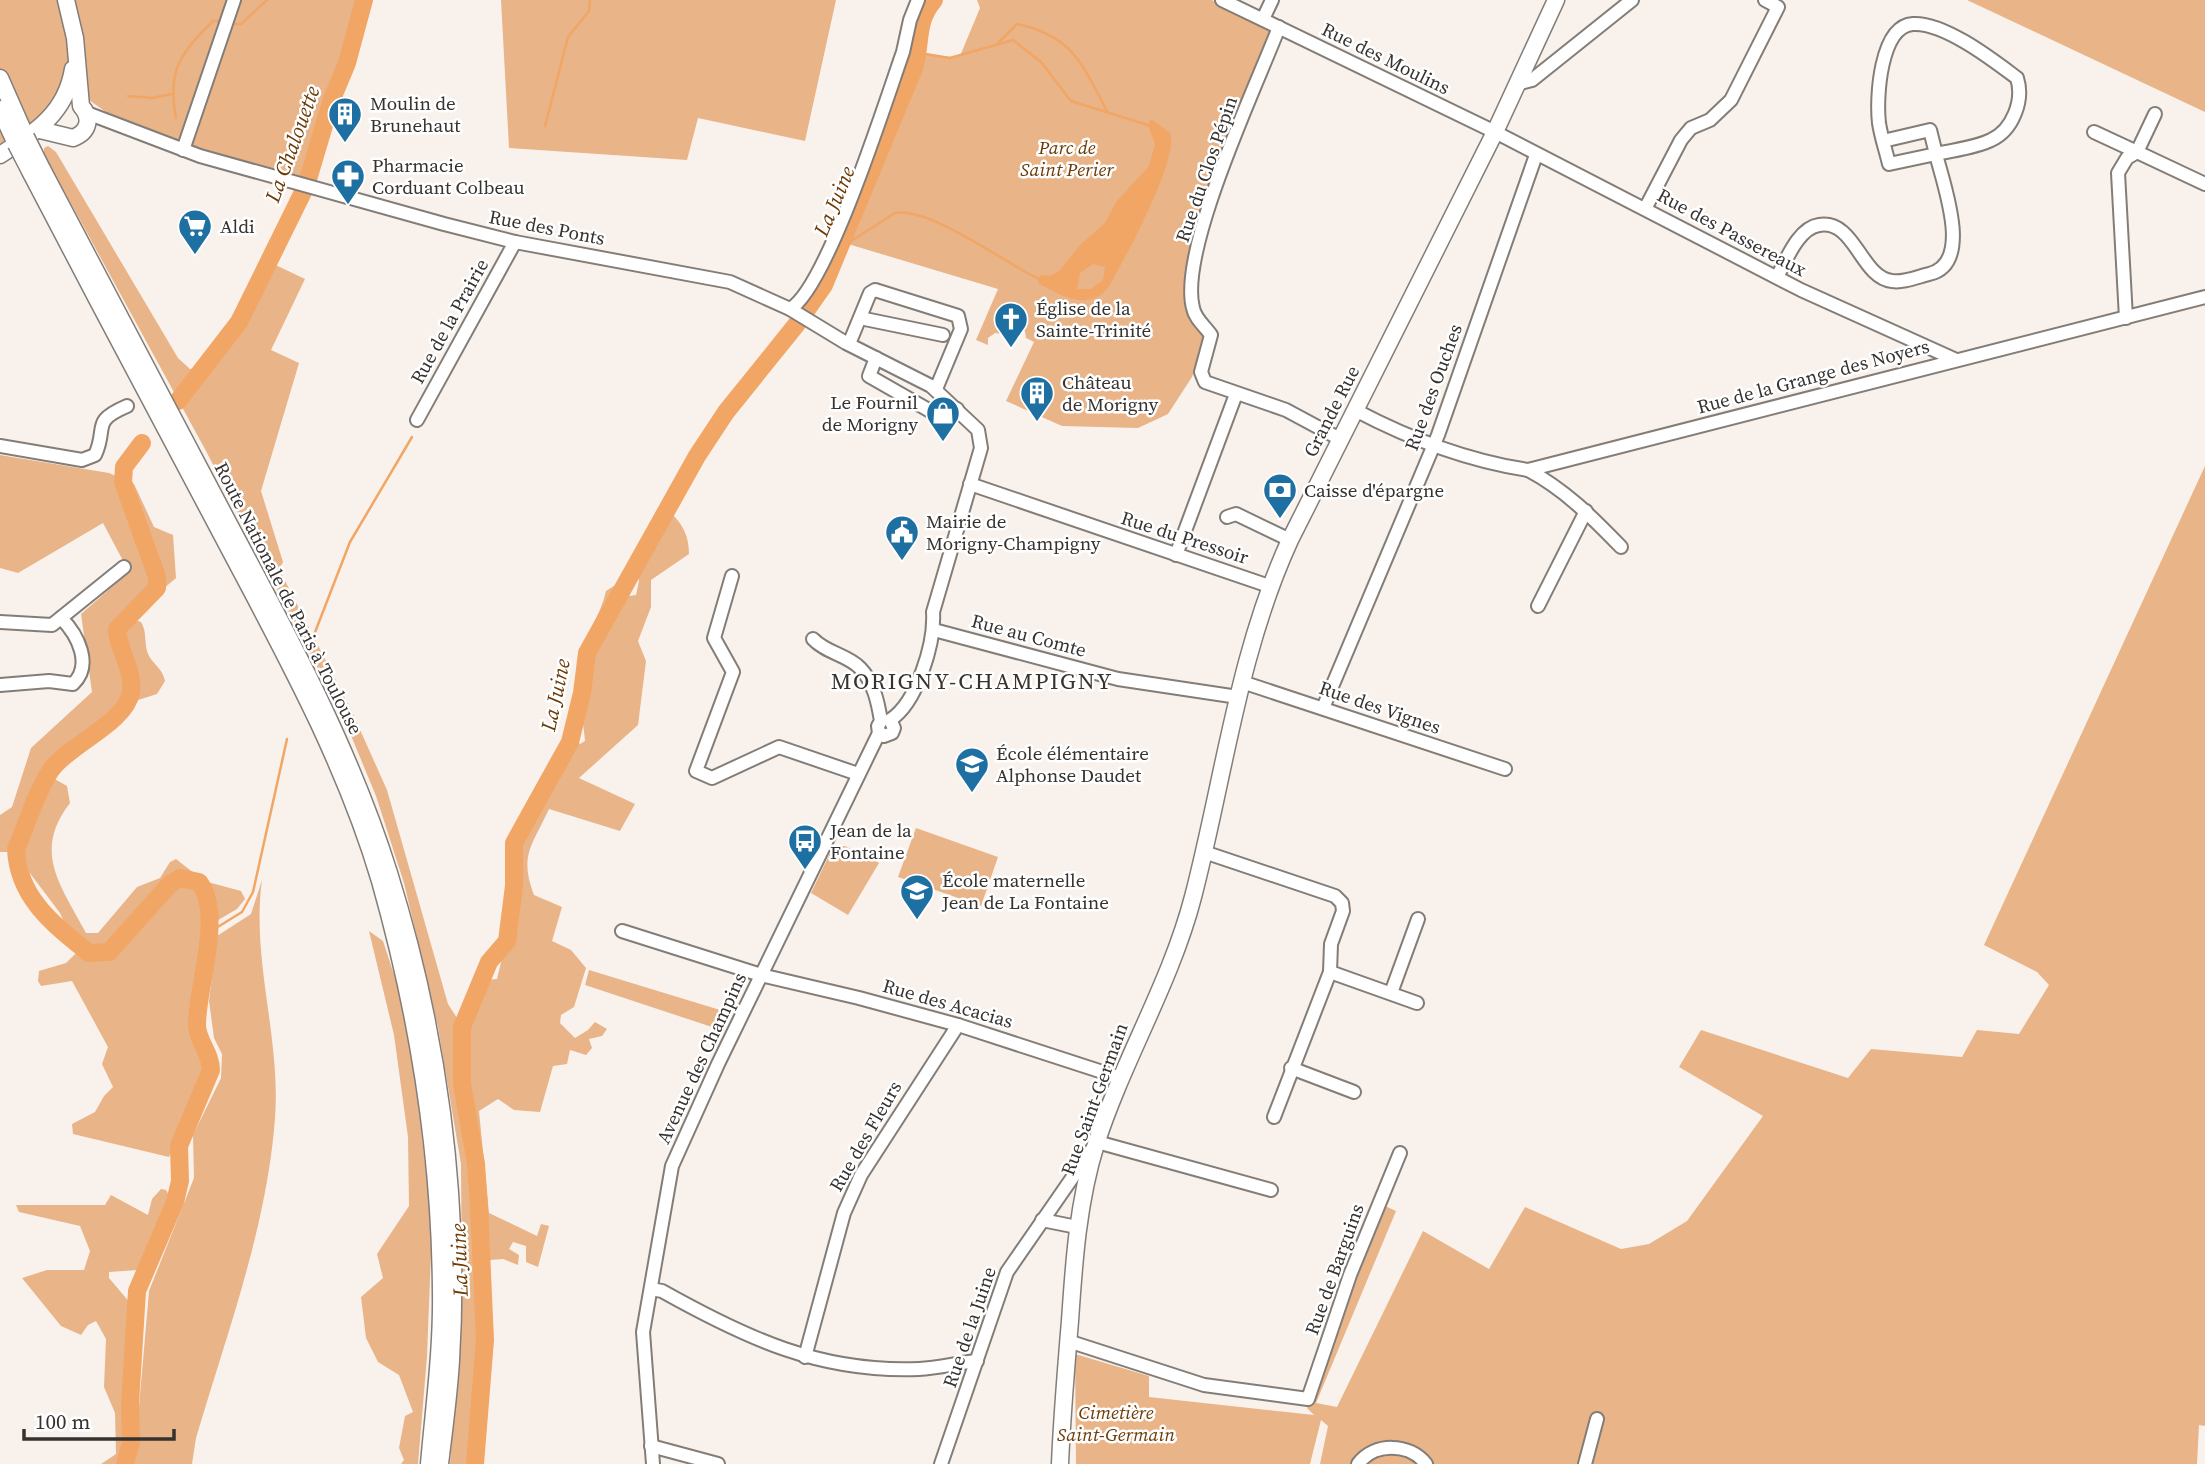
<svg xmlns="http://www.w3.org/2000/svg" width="2205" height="1464" font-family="'Source Serif 4',serif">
<rect width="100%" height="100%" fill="#f9f2ec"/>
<g fill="#e9b488">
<path d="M0 0H367L300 177 127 127 65 83 39 118 0 144Z"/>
<path d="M501 0H836L805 141 698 118 687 160 509 148Z"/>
<path d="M977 0H1212L1273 30 1246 98 1188 294 1207 339 1192 377 1168 414 1138 428 1062 426 1006 401 1034 342 1026 338 1025 331 1018 329 1014 332 1006 328 1002 334 995 333 988 338V345L976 340 998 289 838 241 904 66 919 53C934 53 944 59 960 56L980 8Z"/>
<path d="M1967 0H2205V112Z"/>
<path d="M48 146 56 152 178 358 190 369 217 363 263 259 305 279 271 350 299 363 261 491 283 562 279 569 353 714 387 790 448 1004 459 1021 473 1007 486 980 497 979 504 950 514 931 518 892 517 847 540 801 539 788 562 741 568 736 580 744 585 741C583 715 575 685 580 658 585 634 601 615 606 591L617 584 629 596 636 595 639 581 636 552 668 518 673 515C684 526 689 538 689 554L651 580V607L638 641 646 661 638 725 579 778 635 804 620 831 549 809C532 846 519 855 534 895L562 907 552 941 571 950 586 968 574 1007 561 1015 560 1023 575 1038 588 1030 595 1022 607 1029 602 1036 589 1039 592 1048 586 1055 570 1050 567 1064 553 1066 540 1112 514 1110 498 1099 479 1111 489 1213 537 1236 541 1224 549 1226 538 1267 526 1262V1246L513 1242 509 1249 519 1255 518 1265 503 1259 490 1260 491 1347 479 1464H450L462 1300 461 1164 438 1027 404 883 376 796 345 721 206 451 44 154V148Z"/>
<path d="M0 455 109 473 134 484 154 527 173 535 176 578 129 618 141 622C148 633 143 645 149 656 155 666 162 668 165 681L157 694 132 702 121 717 59 765 51 777 67 786 70 803C32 852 61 886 86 933H98L137 887 160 878 170 862 176 859 204 881 241 891 245 899 237 909 203 929 194 1024 206 1063V1075L169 1157 73 1134 72 1124 95 1112 104 1096 113 1087 102 1064 108 1047 72 981 41 986 38 981 39 971 66 963 77 952 60 913 29 872 23 852H0V815L12 807 31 748 92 692 81 614 129 572 103 523 18 573 0 568Z"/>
<path d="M2205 466V1426L2199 1425 2197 1464H1320L1328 1426 1321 1420 1310 1464H1076L1075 1354 1149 1376V1397L1314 1415 1307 1408 1385 1206 1396 1211 1316 1403 1337 1407 1423 1231 1489 1269 1525 1207 1621 1249 1649 1244 1687 1221 1763 1116 1679 1067 1701 1030 1848 1078 1871 1049 1962 1057 1977 1030 2019 1034 2049 985 2037 972 1984 945Z"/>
<path d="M916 828 998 857 981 906 898 877Z"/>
<path d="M845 846 868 858 870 855 879 863 848 915 811 893 833 847Z"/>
<path d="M262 880C251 959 281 1038 275 1118 267 1227 227 1333 196 1438L192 1464H134L149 1291 194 1178 193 1135 221 1078 222 1054 214 1038 209 1001 217 936 251 914Z"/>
<path d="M369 931 383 941 404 1005 415 1074 432 1228 427 1356 418 1464H401L404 1460 399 1448 405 1416 413 1412 399 1375 378 1362 366 1338 361 1297 383 1278 377 1254 409 1206 408 1137 394 1035Z"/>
<path d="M589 970 730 1013 724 1031 585 985Z"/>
<path d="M161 1189 166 1190 173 1202 163 1221 155 1228 138 1270 109 1272V1278L131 1304 124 1459 121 1464H101L116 1454 115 1413 104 1387 106 1339 96 1321 88 1325 81 1335 61 1326 22 1278 47 1270H84L90 1251 80 1226 19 1212 16 1205H105L111 1195 148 1215 152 1199Z"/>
</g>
<path fill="#f2a665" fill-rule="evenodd" d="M1151 119 1170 133C1180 158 1123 262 1108 288 1087 312 1060 295 1038 283L1040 275 1050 276 1060 270 1080 245 1105 223 1116 202 1149 166 1155 144 1148 125ZM1093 264 1105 267 1103 280 1091 289H1077L1080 273Z"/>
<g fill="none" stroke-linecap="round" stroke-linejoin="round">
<g stroke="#f2a665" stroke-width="2.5">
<path d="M231 24H241L267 0"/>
<path d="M999 42 1017 24C1073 36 1082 64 1107 111"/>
<path d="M919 53 950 58 1013 40 1041 62 1071 101 1151 126"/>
<path d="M128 96 152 98 172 94"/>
<path d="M176 118C167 70 180 54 213 21H221"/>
<path d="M545 126 568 37 589 11 590 0"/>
<path d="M840 248 895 213C931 207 1006 264 1041 280"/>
<path d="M312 640 350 542 412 437"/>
<path d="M208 933 242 912 253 892 287 739"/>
</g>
<g stroke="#f2a665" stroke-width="18">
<path d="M178 401 239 322 306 186 332 99 347 63 364 0"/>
<path d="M125 1464 131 1442 130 1404 137 1291 175 1202 180 1181 179 1146 211 1070C211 1053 197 1041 197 1025 197 985 224 915 199 882L180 878 170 884 109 952 89 953C54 925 18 898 16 849 27 824 36 792 51 770 68 745 126 723 131 692 134 669 118 651 117 629L157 588V577L123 482 124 467 142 443"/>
<path d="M475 1464 485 1340 479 1206 476 1164 462 1084V1027L489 962 507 941 514 886V843L570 742 582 693 587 653 697 456 726 412 796 325 824 285 914 68C922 42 915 22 934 0"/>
</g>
<g stroke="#837d78" stroke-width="16">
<g id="minor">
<path d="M1222 0 1495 132 1801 290 1954 359"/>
<path d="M1263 19 1272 0"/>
<path d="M1279 27C1256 87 1178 251 1193 308 1195 319 1205 326 1211 335L1201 372 1205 382 1286 410 1340 439"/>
<path d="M1516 84 1532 80 1632 0"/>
<path d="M87 113 200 156 444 224 515 242 730 282 790 309 846 343 931 386 978 430 981 448 933 612C935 643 917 703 890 720"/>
<path d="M2094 132 2137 152 2155 114"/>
<path d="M183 150 234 0"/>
<path d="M1645 209 1681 140 1691 128 1710 120 1731 100 1778 7 1765 0"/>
<path d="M1777 277C1786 261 1798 228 1819 225 1855 219 1861 278 1892 281 1903 283 1917 277 1929 274 1974 264 1943 184 1936 154 1953 150 1975 148 1991 140 2013 130 2024 100 2017 78 1993 60 1944 22 1913 24 1880 26 1876 98 1879 123 1881 137 1886 151 1889 164L1936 154 1930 130 1883 141"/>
<path d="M790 309C827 288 886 100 903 52L910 20 918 0"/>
<path d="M860 318 943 335"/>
<path d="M2126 318 2118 173 2127 158 2137 152 2205 184"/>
<path d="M849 344 870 293 875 290 958 316 961 329 936 389"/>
<path d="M876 358 869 376 939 416 957 409"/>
<path d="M1355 410C1408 438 1469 461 1528 470L2205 297"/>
<path d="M417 420 515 242"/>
<path d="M0 446 82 460 95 455C108 427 90 422 127 406"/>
<path d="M1528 470C1564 489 1592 517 1621 547"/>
<path d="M970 484 1269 586"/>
<path d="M1227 517 1236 514 1290 540"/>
<path d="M1176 555 1236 394"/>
<path d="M732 576 714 638 733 672 696 771 712 778 779 747 858 774"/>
<path d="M1538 606 1586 511"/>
<path d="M0 622 52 625 124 567"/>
<path d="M934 630 1118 679 1238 697"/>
<path d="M813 639C826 653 848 655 860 668 874 682 878 703 881 721L878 726 879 733"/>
<path d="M1242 682 1505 769"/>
<path d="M0 685 49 681 73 684C93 665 78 635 61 618"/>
<path d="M1323 708 1438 435 1536 155"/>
<path d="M879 733 884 736 892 733 894 728 890 720"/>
<path d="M1204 852 1335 896 1342 903 1343 911 1331 944 1330 972 1274 1117"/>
<path d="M622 931 761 975 859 998 958 1025 1121 1078"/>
<path d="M1330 972 1417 1003"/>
<path d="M1391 993 1418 919"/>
<path d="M1291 1068 1354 1092"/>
<path d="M1042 1220 1077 1227"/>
<path d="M651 1289 662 1291C746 1338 820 1373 919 1369 938 1368 958 1363 977 1361"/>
<path d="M1068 1341 1204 1385 1308 1399 1350 1275 1400 1153"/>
<path d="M805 1357 844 1213 861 1175 958 1025"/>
<path d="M651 1446 718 1464"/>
<path d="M653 1464 643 1332 672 1166 718 1064 879 733"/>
<path d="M941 1464 1007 1272 1097 1142 1271 1190"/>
<path d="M1358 1464C1374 1442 1410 1443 1426 1464"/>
<path d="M1585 1464 1597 1419"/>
</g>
</g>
<g stroke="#837d78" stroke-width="19">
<g id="major">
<path d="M0 78 26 137"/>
<path d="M0 109 16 144"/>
<path d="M40 130 73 138C89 132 92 118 81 106L75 38 66 0"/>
<path d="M0 155C36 132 66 113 73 69"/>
<path d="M42 169C104 288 167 407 230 526 290 638 351 751 389 873 438 1029 461 1197 451 1360 449 1395 444 1430 440 1464"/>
<path d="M31 173C94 294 158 415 222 535 281 647 344 759 380 881 418 1015 440 1152 441 1291 442 1349 434 1407 429 1464"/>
<path d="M1060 1464C1062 1416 1066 1369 1070 1321 1074 1261 1078 1202 1096 1144 1123 1060 1171 982 1193 897 1224 778 1238 653 1290 540L1495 132 1556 0"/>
</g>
</g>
<use href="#minor" stroke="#fff" stroke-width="12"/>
<use href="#major" stroke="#fff" stroke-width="16"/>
<g stroke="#837d78" stroke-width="19" stroke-linecap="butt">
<g id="major-bridge">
<path d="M26 137 42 169"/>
<path d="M16 144 31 173"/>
</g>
</g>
<use href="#major-bridge" stroke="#fff" stroke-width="16"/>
</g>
<defs>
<g id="building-pin" transform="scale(1.75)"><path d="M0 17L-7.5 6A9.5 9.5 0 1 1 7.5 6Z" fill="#1d70a1" stroke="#fff"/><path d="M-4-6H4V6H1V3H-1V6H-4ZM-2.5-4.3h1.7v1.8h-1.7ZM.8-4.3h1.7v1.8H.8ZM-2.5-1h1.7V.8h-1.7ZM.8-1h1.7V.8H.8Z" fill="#fff"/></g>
<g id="pharmacy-pin" transform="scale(1.75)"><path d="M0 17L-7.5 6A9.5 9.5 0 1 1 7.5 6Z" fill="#1d70a1" stroke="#fff"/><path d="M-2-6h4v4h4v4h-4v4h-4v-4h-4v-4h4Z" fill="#fff"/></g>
<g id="supermarket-pin" transform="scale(1.75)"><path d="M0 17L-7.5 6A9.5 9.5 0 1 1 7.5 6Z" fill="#1d70a1" stroke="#fff"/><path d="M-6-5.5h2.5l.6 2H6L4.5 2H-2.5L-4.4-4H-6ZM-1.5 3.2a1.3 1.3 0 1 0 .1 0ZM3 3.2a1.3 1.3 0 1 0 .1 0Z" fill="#fff"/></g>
<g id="church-pin" transform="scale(1.75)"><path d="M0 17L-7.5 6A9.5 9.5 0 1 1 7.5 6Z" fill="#1d70a1" stroke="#fff"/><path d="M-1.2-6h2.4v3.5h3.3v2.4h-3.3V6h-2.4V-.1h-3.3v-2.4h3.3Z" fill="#fff"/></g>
<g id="shop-pin" transform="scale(1.75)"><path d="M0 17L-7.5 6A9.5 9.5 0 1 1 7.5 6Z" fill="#1d70a1" stroke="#fff"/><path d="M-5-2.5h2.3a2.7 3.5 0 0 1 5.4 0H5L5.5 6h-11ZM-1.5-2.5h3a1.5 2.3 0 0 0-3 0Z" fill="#fff"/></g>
<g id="bank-pin" transform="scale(1.75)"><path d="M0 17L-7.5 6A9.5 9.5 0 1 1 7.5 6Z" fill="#1d70a1" stroke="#fff"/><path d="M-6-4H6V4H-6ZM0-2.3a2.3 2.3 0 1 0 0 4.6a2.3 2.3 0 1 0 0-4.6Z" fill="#fff"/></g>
<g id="civic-pin" transform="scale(1.75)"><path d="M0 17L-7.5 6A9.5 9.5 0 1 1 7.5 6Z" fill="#1d70a1" stroke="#fff"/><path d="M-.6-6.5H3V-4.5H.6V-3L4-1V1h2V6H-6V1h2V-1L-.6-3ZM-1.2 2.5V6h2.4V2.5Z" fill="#fff"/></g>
<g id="school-pin" transform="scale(1.75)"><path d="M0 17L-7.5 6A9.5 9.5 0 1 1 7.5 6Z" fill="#1d70a1" stroke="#fff"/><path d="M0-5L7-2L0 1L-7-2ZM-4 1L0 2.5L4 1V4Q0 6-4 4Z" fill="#fff"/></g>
<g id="bus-pin" transform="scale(1.75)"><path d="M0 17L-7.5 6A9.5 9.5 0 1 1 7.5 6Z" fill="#1d70a1" stroke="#fff"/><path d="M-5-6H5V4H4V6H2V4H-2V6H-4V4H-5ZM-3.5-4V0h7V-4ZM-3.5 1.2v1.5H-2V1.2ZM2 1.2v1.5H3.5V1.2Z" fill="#fff"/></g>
</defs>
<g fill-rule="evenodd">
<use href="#building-pin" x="345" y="114"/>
<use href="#pharmacy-pin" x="348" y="176"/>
<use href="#supermarket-pin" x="195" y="226"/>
<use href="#church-pin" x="1011" y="319"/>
<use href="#building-pin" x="1037" y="393"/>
<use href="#shop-pin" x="943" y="413"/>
<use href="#bank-pin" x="1280" y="490"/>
<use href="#civic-pin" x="902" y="532"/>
<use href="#school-pin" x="972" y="764"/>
<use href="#bus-pin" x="805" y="841"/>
<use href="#school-pin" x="917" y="891"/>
</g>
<g text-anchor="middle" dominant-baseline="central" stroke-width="5" stroke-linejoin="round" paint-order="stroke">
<g font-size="19" fill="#353230" stroke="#fff">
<text transform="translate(1386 58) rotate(26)">Rue des Moulins</text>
<text transform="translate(1206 169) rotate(-71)">Rue du Clos Pépin</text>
<text transform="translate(547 227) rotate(11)">Rue des Ponts</text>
<text transform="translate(1732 232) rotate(28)">Rue des Passereaux</text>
<text transform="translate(449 321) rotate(-61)">Rue de la Prairie</text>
<text transform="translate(1813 376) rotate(-15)">Rue de la Grange des Noyers</text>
<text transform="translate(1433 387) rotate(-70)">Rue des Ouches</text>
<text transform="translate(1331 411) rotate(-63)">Grande Rue</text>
<text transform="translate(1185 537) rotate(18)">Rue du Pressoir</text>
<text transform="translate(289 598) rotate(63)">Route Nationale de Paris à Toulouse</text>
<text transform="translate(1029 635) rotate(15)">Rue au Comte</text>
<text transform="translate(1380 707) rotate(19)">Rue des Vignes</text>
<text transform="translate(948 1003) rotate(16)">Rue des Acacias</text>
<text transform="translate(701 1058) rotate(-65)">Avenue des Champins</text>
<text transform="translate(1094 1099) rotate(-70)">Rue Saint-Germain</text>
<text transform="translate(865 1136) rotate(-60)">Rue des Fleurs</text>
<text transform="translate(1334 1269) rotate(-70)">Rue de Barguins</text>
<text transform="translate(969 1327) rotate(-71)">Rue de la Juine</text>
</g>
<g font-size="19" fill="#353230" stroke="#fff" text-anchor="start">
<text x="370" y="103">Moulin de<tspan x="370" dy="22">Brunehaut</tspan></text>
<text x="372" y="165">Pharmacie<tspan x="372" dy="22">Corduant Colbeau</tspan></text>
<text x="220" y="226">Aldi</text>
<text x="1036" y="308">Église de la<tspan x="1036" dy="22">Sainte-Trinité</tspan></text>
<text x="1062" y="382">Château<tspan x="1062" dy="22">de Morigny</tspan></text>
<text x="918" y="402" text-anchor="end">Le Fournil<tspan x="918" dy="22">de Morigny</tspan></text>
<text x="1304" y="490">Caisse d'épargne</text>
<text x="926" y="521">Mairie de<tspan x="926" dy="22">Morigny-Champigny</tspan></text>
<text x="996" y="753">École élémentaire<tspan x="996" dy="22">Alphonse Daudet</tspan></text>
<text x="830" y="830">Jean de la<tspan x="830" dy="22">Fontaine</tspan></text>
<text x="942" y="880">École maternelle<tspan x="942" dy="22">Jean de La Fontaine</tspan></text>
</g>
<g font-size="19" font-style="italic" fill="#6b3a05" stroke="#fff">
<text x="1067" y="147">Parc de<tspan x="1067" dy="22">Saint Perier</tspan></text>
<text x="1116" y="1412">Cimetière<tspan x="1116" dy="22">Saint-Germain</tspan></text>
</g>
<g font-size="21" font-style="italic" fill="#6b3a05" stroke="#fff">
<text transform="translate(292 144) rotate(-70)">La Chalouette</text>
<text transform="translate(834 201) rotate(-67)">La Juine</text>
<text transform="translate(555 695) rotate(-78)">La Juine</text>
<text transform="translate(459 1260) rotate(-92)">La Juine</text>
</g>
<g font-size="23" letter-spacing="2" fill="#38332e" stroke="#fff">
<text x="972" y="681">MORIGNY-CHAMPIGNY</text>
</g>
</g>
<path d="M24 1429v10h150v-10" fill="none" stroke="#353230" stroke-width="3.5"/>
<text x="35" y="1429" font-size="21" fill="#353230" stroke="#ffffff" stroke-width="5" paint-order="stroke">100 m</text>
</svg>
